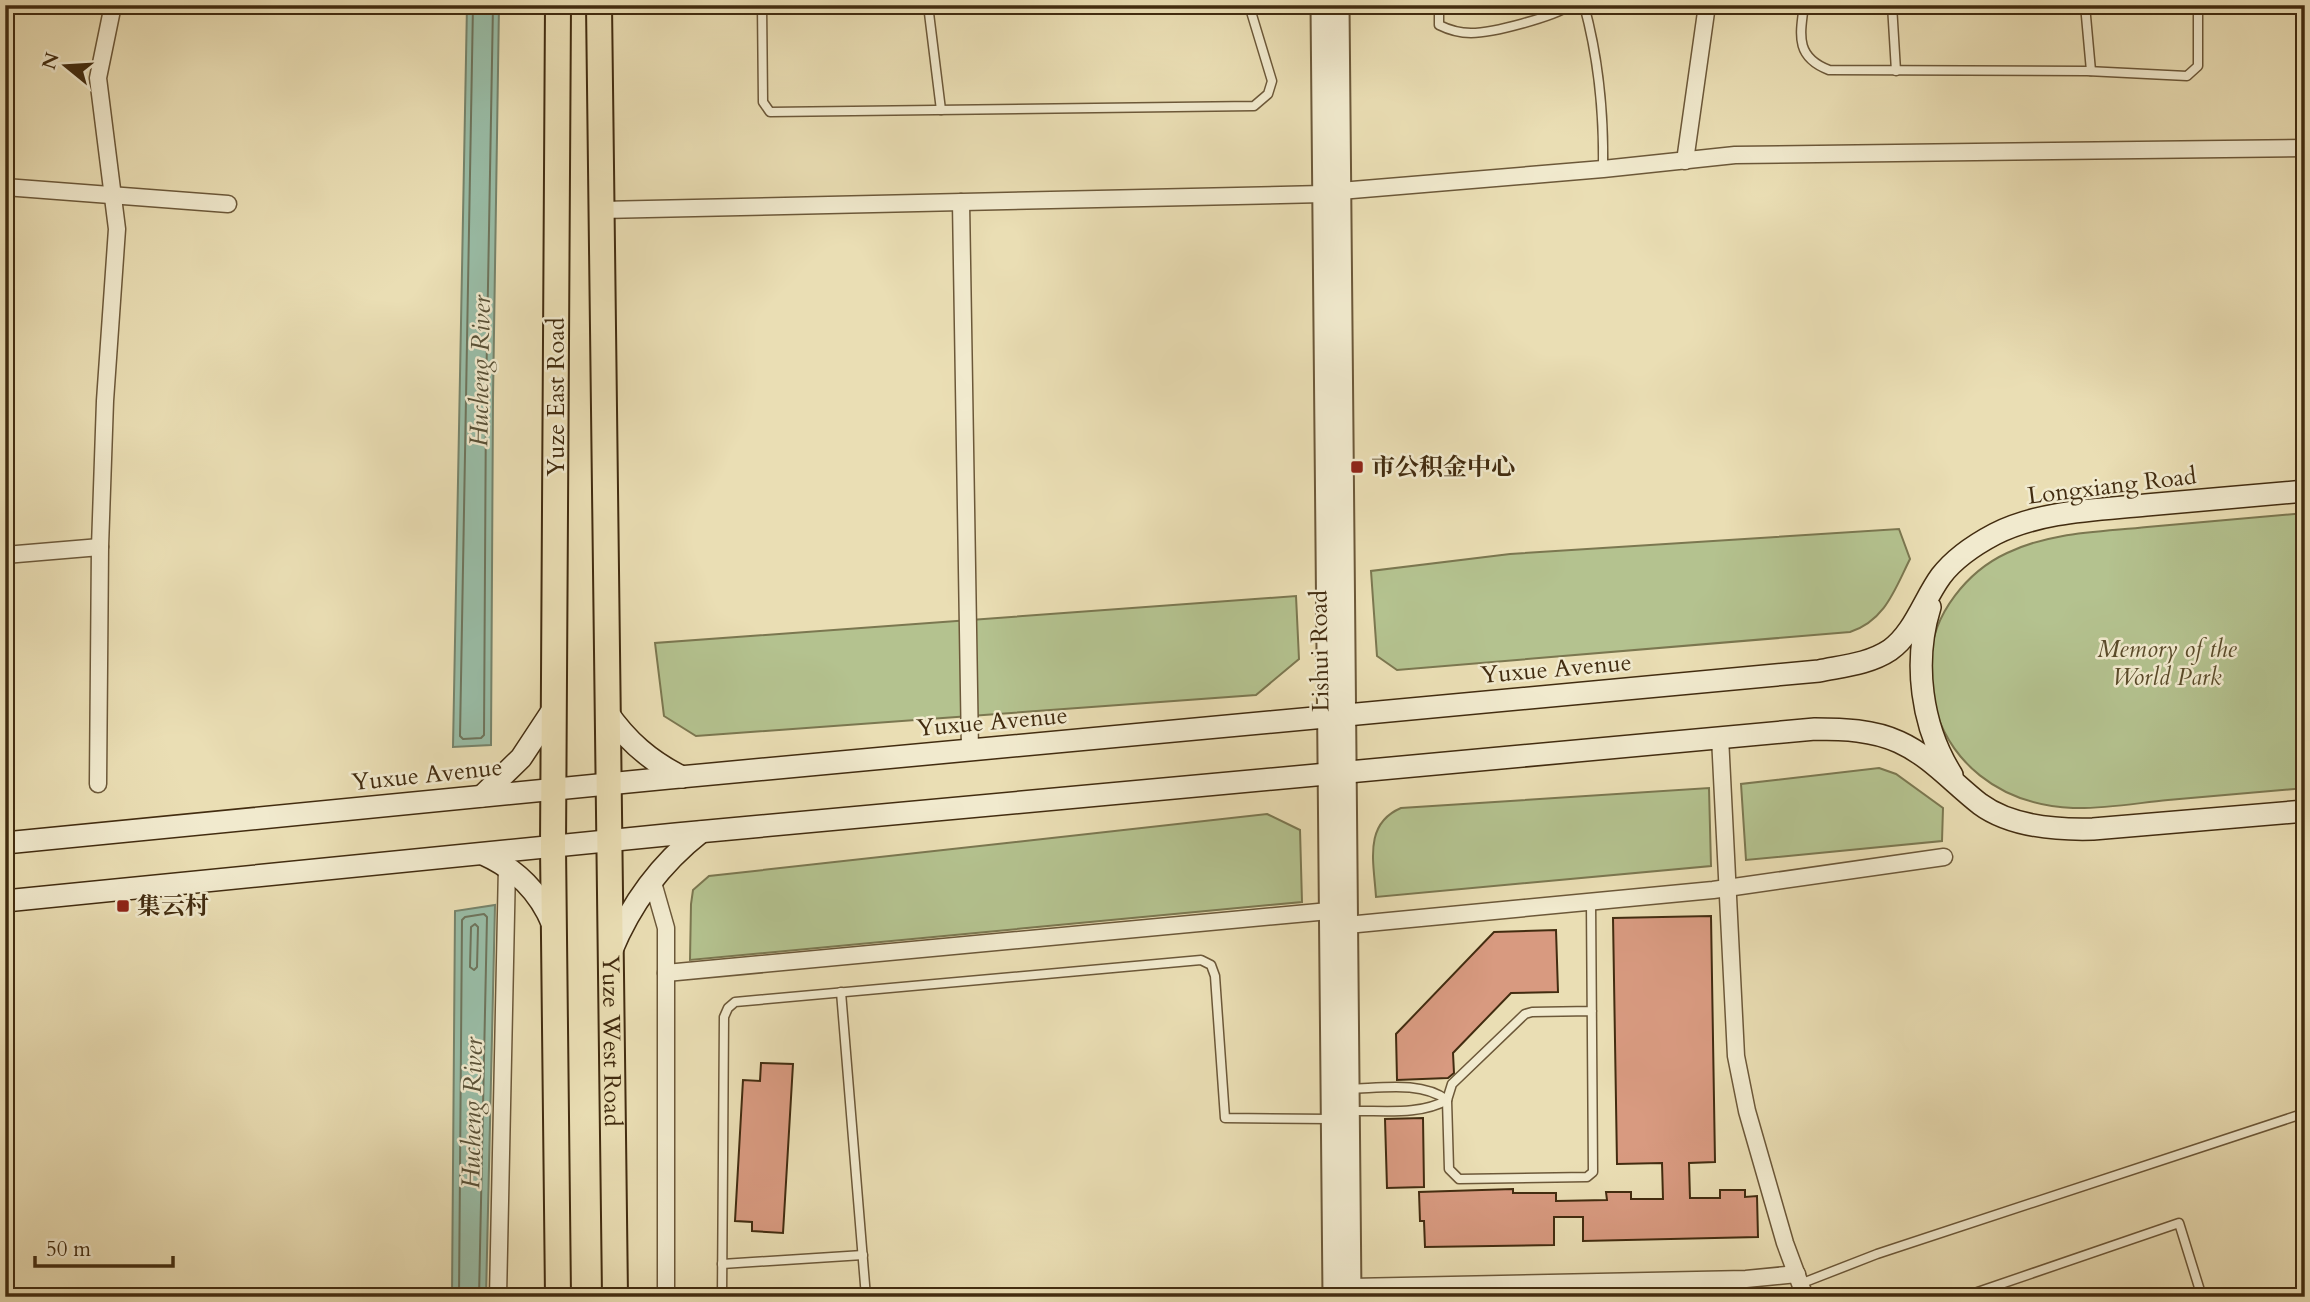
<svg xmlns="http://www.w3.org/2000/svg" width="2310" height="1302" font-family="Cardo,'Noto Serif SC',serif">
<rect width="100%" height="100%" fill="#eadeb4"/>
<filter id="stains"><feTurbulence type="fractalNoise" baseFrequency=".00286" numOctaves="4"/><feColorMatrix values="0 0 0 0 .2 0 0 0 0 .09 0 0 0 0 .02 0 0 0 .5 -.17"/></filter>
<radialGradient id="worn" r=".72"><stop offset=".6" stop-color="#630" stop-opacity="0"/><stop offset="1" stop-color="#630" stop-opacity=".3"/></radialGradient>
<g fill="#b4c28f" stroke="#7b7750" stroke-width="2">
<path d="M2305 513V788C2259 792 2214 796 2168 800 2137 803 2104 809 2073 808 2001 805 1944 763 1931 691 1929 681 1931 669 1931 659 1932 614 1968 571 2007 553 2050 532 2100 532 2147 527 2200 522 2252 518 2305 513Z"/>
<path d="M1899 529 1910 559C1895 589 1885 621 1850 632L1397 670 1377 656 1371 571 1510 554Z"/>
<path d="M1296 596 1299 659 1256 695 696 736 664 716 655 643Z"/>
<path d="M1879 768 1896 774 1943 808 1942 841 1746 860 1741 784Z"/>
<path d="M1709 788 1711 866 1376 897C1374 863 1363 824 1401 808Z"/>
<path d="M1267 814 1300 830 1302 902 690 960 691 904 693 890 709 876Z"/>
</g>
<g fill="#99bda7" stroke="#76836b" stroke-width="2">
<path d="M467 5H499L493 398 491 745 453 747Z"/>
<path d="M495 905 486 1297H452L455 911Z"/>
</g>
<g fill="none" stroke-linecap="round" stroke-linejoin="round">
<g stroke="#6e745c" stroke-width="2">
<path d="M473 5 460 736 463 739 481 738 484 735 486 398 493 5"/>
<path d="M475 924 478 927 477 967 474 970 470 967 471 927Z"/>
<path d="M459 1297 462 920 465 917 484 914 487 917 479 1297"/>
</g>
</g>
<g fill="#d89a80" stroke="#422c10" stroke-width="2">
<path d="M1711 916 1715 1162 1689 1163 1690 1198H1720V1190H1745V1197L1757 1196 1758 1237 1583 1241V1217H1554V1245L1425 1247 1424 1221H1420L1419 1192 1513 1189V1193H1556V1201L1607 1200 1606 1192H1631V1199H1663L1662 1163 1617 1164 1613 918Z"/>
<path d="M1556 930 1558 992 1511 993 1453 1053 1454 1073 1448 1078 1397 1080 1396 1034 1494 932Z"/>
<path d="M761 1063 793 1064 783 1233 752 1231V1222L735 1221 743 1080 760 1081Z"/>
<path d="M1423 1118 1424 1187 1387 1188 1385 1119Z"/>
</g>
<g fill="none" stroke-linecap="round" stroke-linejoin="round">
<g stroke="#6c5839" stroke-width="11">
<g id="service">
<path d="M762 5 763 102 770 112 1254 106 1268 94 1272 81 1249 5"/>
<path d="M928 5 941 110"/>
<path d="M1439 5V25C1449 30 1459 33 1471 33 1493 33 1553 17 1571 5"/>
<path d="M1584 5C1599 60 1604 113 1603 169"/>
<path d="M1804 5C1800 35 1795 57 1829 70L2087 71 2187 76 2198 66V5"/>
<path d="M1892 5 1896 71"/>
<path d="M2085 5 2091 71"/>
<path d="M1591 902 1593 1172 1587 1177 1459 1179 1449 1169 1447 1100 1452 1084 1525 1014 1532 1012 1592 1011"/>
<path d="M841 992 866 1297"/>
<path d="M1351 1089C1382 1088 1421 1081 1447 1100"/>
<path d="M1350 1111C1381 1110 1419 1116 1447 1100"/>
<path d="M722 1264 863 1255"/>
<path d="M1800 1284 1877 1254 2305 1113"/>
<path d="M722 1297 724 1017 728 1008 735 1002 1201 960 1211 965 1215 976 1225 1118 1331 1119"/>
<path d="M1963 1297 2179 1223 2202 1297"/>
</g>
</g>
<g stroke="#6c5839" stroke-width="19">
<g id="minor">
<path d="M1685 161 1707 5"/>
<path d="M5 187 228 204"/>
<path d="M1340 191 1603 169 1735 155 2305 148"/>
<path d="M961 202 970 751"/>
<path d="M601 210 1323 194"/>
<path d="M100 547 105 401 117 229 98 78 113 5"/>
<path d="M5 555 100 547 98 784"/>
<path d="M1720 737 1736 1056 1747 1111 1785 1243 1805 1297"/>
<path d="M652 879 666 928V1297"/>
<path d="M1347 925 1713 890 1944 857"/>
<path d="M666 973 1329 911"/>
<path d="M1351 1287 1746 1279 1797 1274"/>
<path d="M498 1297 507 866"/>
</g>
</g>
<g stroke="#6c5839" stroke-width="23">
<g id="tertiary">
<path d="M1321 5 1333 1297"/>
<path d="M1339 5 1351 1297"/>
</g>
</g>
<g stroke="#422c10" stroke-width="24">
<g id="secondary">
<path d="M1930 607C1913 662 1921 726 1952 775"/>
<path d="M607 712C627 741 650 761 682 777"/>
<path d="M482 796 521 758 554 708"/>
<path d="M5 843 669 778 1819 671C1843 666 1869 664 1890 650 1914 633 1924 599 1941 576 1954 559 1976 544 1995 534 2041 511 2096 510 2146 505 2199 500 2252 496 2305 491"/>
<path d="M483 854C516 869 539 891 553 925"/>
<path d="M5 901 676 834 1815 729C1843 729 1873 730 1899 742 1930 756 1953 783 1980 804 2011 827 2056 830 2093 829L2305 811"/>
<path d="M611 952C631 903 660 864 701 832"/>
</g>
</g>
<g stroke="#422c10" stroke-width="28">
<g id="primary">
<path d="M558 5 553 847 558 1297"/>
<path id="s1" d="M599 5 615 1297"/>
</g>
</g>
<use href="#service" stroke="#f1eace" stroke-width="8"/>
<use href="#minor" stroke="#f1eace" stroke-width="16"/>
<use href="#tertiary" stroke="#f1eace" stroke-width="19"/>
<use href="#secondary" stroke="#f1eace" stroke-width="21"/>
<use href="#primary" stroke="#eadeb4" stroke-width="24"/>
</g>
<g fill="#8f2418" stroke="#f1eace" stroke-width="2.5">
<rect x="1350" y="460" width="14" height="14" rx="3.5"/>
<rect x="116" y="899" width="14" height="14" rx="3.5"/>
</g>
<g text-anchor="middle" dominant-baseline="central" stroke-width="5" stroke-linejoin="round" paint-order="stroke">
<g font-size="24" fill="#422c10" stroke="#f1eace">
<text transform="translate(556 397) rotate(-90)">Yuze East Road</text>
<text transform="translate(2112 486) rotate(-7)">Longxiang Road</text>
<text transform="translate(1320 651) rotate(-91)">Lishui Road</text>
<text transform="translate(1556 669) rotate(-5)">Yuxue Avenue</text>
<text transform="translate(992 722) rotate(-5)">Yuxue Avenue</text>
<text transform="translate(427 775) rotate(-6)">Yuxue Avenue</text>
<text stroke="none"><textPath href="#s1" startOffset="1036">Yuze West Road</textPath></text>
</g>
<g font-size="24" font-weight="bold" fill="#422c10" stroke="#f1eace" text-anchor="start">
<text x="1371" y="467">市公积金中心</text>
<text x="137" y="906">集云村</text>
</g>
<g font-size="24" font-style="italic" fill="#594a29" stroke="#f1eace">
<text x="2167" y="649">Memory of the<tspan x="2167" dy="28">World Park</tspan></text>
</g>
<g font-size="26" font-style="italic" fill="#585036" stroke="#f1eace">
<text transform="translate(480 371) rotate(-89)">Hucheng River</text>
<text transform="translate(472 1113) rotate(-89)">Hucheng River</text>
</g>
</g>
<rect width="2310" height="1302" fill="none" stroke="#eadeb4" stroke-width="28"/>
<rect x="7" y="7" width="2296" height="1288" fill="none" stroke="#422c10" stroke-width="3.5"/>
<rect x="14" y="14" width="2282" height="1274" fill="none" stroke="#422c10" stroke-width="2"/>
<g transform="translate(66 66) rotate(288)" stroke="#f1eace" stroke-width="5" paint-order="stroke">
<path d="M0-5L12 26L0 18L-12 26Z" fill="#422c10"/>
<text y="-10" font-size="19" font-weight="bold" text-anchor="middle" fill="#422c10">N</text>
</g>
<path d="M35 1256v10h138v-10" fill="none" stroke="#422c10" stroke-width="3.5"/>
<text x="46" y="1256" font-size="21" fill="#422c10" stroke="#f1eace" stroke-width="5" paint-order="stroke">50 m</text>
<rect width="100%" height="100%" filter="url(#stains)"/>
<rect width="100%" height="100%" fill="url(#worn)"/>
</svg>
